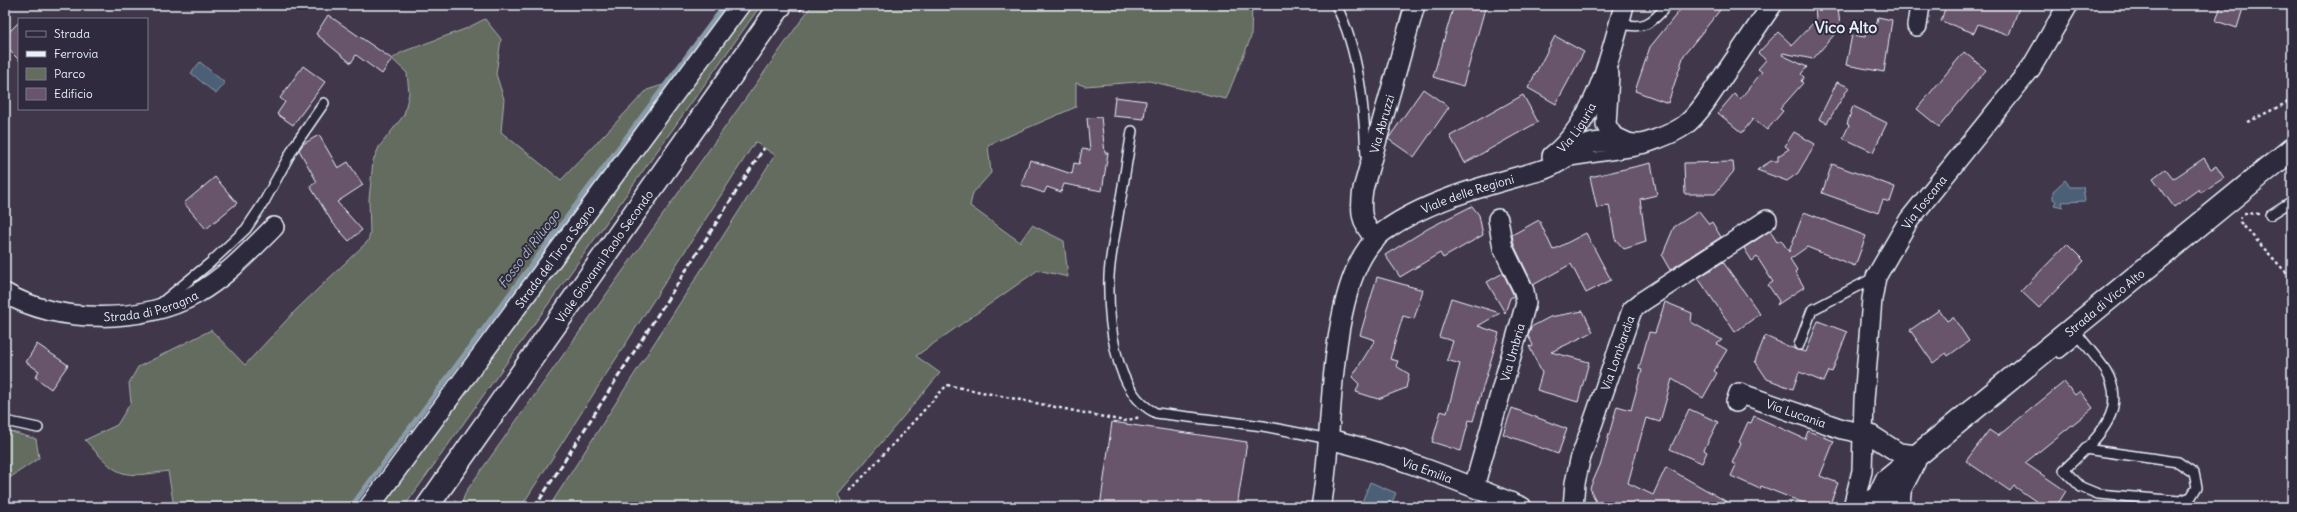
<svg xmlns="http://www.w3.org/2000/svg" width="2297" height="512" font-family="Delius,sans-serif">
<rect width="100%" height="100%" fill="#40374b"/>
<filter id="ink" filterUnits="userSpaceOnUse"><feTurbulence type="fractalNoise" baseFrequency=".025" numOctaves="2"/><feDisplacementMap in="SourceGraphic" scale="8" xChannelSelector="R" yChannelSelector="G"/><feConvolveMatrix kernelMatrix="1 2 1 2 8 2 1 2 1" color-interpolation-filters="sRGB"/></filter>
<g filter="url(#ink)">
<g fill="#646c5f" stroke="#a6aeac">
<path d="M747 5H761L404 507H382L680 100Z"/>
<path d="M812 5H1252L1251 37 1226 99 1149 81 1085 86 1076 83V107L988 145 991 173 973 193 970 206 1020 242 1032 225 1064 241 1068 277 1038 270 916 356 940 373 838 494 844 507H549L775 155 755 142 521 507H461L465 493Z"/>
<path d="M485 19 501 39 496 74 504 99 501 132 561 180 647 90 669 83 351 507H174L168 471C118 479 118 476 85 440L117 425 131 402 129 383 138 367 211 330 245 365 296 310 368 241 370 234 369 199 373 161 379 147 404 115 409 93 407 73 392 59 402 52 465 29Z"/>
<path d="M5 430 36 439 39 458 5 481Z"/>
</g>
<g fill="#4c6176" stroke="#8a9baa">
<path d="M200 62 225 83 216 94 191 73Z"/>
<path d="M2065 180 2070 187H2083L2085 201 2062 202 2063 207 2054 205 2056 201 2053 199V191Z"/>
<path d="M1370 482 1396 493 1390 507H1360Z"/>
</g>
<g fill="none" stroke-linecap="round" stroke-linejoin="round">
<path stroke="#8a9baa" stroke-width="5" d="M351 507 725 5"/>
</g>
<g fill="#68546c" stroke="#e8f1f8">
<path d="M1454 5H1486L1463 86 1433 77Z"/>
<path d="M1684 5H1724L1684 55 1668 103 1635 91 1650 47Z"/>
<path d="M1815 5H1838L1840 28 1813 59 1783 53 1782 55 1807 67 1801 74 1804 77 1801 81 1803 83 1780 109 1783 111 1767 130 1753 119 1742 133 1718 113 1734 94 1740 99 1762 72 1758 69 1766 60 1758 53 1778 32 1792 45 1816 20Z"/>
<path d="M1946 5H2020L2009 35 1978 24 1974 33 1941 21Z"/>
<path d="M2221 5H2244L2237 28 2216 21Z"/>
<path d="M328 15 392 59 382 74 356 55 351 63 316 34Z"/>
<path d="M1878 17 1892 20 1884 72 1846 65 1852 35 1865 37 1867 25 1876 27Z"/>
<path d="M19 22V60L5 46V36Z"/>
<path d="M1555 36 1584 52 1556 104 1528 88Z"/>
<path d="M1964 52 1986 70 1939 127 1917 109Z"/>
<path d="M303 66 325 82 293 125 277 114 285 102 280 98Z"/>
<path d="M1837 82 1849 87 1827 123 1819 119Z"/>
<path d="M1423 89 1449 107 1414 157 1388 139Z"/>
<path d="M1523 95 1538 122 1465 163 1450 136Z"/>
<path d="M1115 97 1146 101 1144 119 1113 116Z"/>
<path d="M1853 106 1887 123 1873 152 1843 138 1849 125 1847 124Z"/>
<path d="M1101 117 1105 153H1108L1102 191 1064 184 1061 192 1047 187 1044 193 1021 185 1030 160 1072 174 1074 163 1079 164 1082 149 1090 150 1087 118Z"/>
<path d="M1794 132 1815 144 1798 173 1787 181 1757 170 1771 161H1778V156L1789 149 1785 146Z"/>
<path d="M319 135 338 168 348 162 363 185 337 202 362 230 349 241 332 222 310 186 317 182 299 150 303 144Z"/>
<path d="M2204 158 2211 169 2216 166 2224 178 2201 193 2199 189 2174 207 2153 178 2165 169 2173 179Z"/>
<path d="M1733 162 1734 171 1715 194H1685L1684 163Z"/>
<path d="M1651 163 1657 195 1640 199 1646 242 1624 249 1615 239 1609 205 1597 208 1590 177Z"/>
<path d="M1832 164 1895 187 1890 202 1883 200 1878 213 1822 193Z"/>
<path d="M215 177 237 203 206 229 184 203Z"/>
<path d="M1472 206 1479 215 1483 235 1443 258 1440 253 1400 277 1385 255 1429 228Z"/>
<path d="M1699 211 1709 224 1712 222 1721 237 1670 270 1662 256 1674 227Z"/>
<path d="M1804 212 1866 236 1855 266 1807 247 1790 259 1797 270 1795 272 1804 287 1777 305 1779 301 1768 285 1773 282 1757 257 1752 261 1744 248 1770 231 1777 242 1781 240 1789 252Z"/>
<path d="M1539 220 1553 250 1586 233 1611 280 1586 293 1571 264 1533 285 1514 245 1512 235Z"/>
<path d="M2067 244 2084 261 2039 308 2021 291Z"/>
<path d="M1723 262 1760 314 1735 332 1698 278Z"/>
<path d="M1503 273 1514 296 1510 298 1505 313 1487 282Z"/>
<path d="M1377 277 1423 290 1414 319 1403 316 1390 359 1398 361 1396 366 1409 374 1406 388 1378 399 1356 392 1359 384 1352 377 1375 340 1360 335Z"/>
<path d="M1451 298 1500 313 1478 326 1499 333 1473 421 1469 420 1461 451 1432 442 1441 411 1447 413 1460 364 1447 360 1453 341 1439 337Z"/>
<path d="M1665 302 1692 313 1691 322 1722 340 1717 344 1727 350 1714 371 1717 373 1703 398 1672 379 1660 422 1646 418 1628 483 1653 495 1666 467 1736 507H1598L1590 488 1601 463 1617 406 1631 410 1642 370 1639 369 1649 332 1655 333Z"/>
<path d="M1939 310 1947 321 1953 317 1969 341 1948 356 1946 353 1933 363 1910 330Z"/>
<path d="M1583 311 1593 332 1551 352 1589 362 1578 402 1537 390 1542 373 1529 346 1532 347 1533 345 1528 336 1531 327 1550 317Z"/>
<path d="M1818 321 1847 332 1832 372 1829 371 1824 382 1799 372 1793 389 1767 379 1755 361 1765 336 1797 350 1806 352Z"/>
<path d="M37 344 68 365 51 389 35 377 39 371 26 362Z"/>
<path d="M2064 382 2075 395 2080 391 2093 408 2025 463 2066 491 2056 507H2044L2014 486 2010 491 1966 461 1989 430 1998 436Z"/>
<path d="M1512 408 1567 429 1558 454 1503 434Z"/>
<path d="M1689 409 1718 422 1704 450 1707 452 1702 463 1670 449Z"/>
<path d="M1754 416 1805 439 1808 431 1834 441 1820 476 1838 483 1829 507H1814L1761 486 1760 489 1731 476 1736 465 1732 463 1741 443 1739 442 1748 422 1751 423Z"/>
<path d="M1112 422 1247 442 1237 507H1100Z"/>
</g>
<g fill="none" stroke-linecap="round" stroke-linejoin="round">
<g stroke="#e8f1f8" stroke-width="12">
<g id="lane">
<path d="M1336 5C1359 50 1364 106 1366 156"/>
<path d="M1619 23C1643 30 1652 24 1667 5"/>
<path d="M1132 131C1127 161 1122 191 1117 222 1114 239 1110 258 1109 276 1108 317 1113 393 1156 413L1263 426 1329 439"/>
<path d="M1570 161 1636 151"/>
<path d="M2270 215 2292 201"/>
<path d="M161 303 210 263 246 229 264 202 295 145 324 103"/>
<path d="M2073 328C2083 342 2096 356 2106 371 2131 414 2091 443 2064 470L2081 487 2098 494 2180 501 2191 497 2197 487 2194 473 2178 462 2085 449"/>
<path d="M1799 345 1812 310 1875 277"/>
<path d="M2060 353 2080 337"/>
<path d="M5 421 38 428"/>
</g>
</g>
<g stroke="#e8f1f8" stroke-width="22">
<g id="street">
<path d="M1917 26 1920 5"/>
<path d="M1609 75 1606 125 1613 136 1628 143"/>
<path id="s1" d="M1552 156C1595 122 1611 56 1624 5"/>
<path id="s2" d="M1376 239C1360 224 1360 209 1363 189L1415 5"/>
<path id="s3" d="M5 293C56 324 145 324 196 294 226 277 250 251 274 227"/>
<path id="s4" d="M1736 402 1739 393 1842 429 1871 435 1899 453 1917 455"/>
<path id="s5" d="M1329 439C1395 455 1459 481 1522 507"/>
<path id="s6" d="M1474 487 1526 303 1524 291 1503 248 1498 219"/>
<path id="s7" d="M369 507 740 5"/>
<path id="s8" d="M1321 507C1335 438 1324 276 1383 232 1428 199 1490 185 1542 170 1561 165 1574 148 1593 143 1608 140 1624 144 1639 144 1645 144 1651 141 1657 139 1681 130 1690 124 1705 103L1772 5"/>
<path id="s9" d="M1573 507 1575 483 1580 460 1632 310 1643 301 1767 220"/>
<path id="s10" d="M1853 507 1862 471 1864 400 1872 299 1876 277 1909 220 2031 68 2068 5"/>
</g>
</g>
<g stroke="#e8f1f8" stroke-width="25">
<g id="secondary">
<path id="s11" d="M1878 498 1886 481 2292 149"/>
<path d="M1859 507 1878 498 1890 504"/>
<path d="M1898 507 1900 489 1914 462"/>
</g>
</g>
<g stroke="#e8f1f8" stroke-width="25">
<g id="primary">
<path id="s12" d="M427 507 781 5"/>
</g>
</g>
<g stroke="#e8f1f8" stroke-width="2.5" stroke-dasharray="3 3" stroke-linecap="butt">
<path d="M800 11 804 5"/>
<path d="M2248 122 2292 100"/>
<path d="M2244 213 2259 214"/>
<path d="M2241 216 2240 222 2292 279"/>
<path d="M850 491 947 385 1124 421 1140 417"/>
<path d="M454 507 456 501"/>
</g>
<use href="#lane" stroke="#2f2a3d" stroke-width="9"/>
<use href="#street" stroke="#2f2a3d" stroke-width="19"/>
<use href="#secondary" stroke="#2f2a3d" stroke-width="22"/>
<use href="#primary" stroke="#2f2a3d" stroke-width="22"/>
<path stroke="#e8f1f8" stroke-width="3" stroke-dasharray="6 3" stroke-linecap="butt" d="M535 507 764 148"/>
</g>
</g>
<g text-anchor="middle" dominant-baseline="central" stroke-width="4" stroke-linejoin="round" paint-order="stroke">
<g font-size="12" fill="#e8f1f8" stroke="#2f2a3d">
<text stroke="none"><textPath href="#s2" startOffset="122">Via Abruzzi</textPath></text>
<text stroke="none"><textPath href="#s1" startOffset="38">Via Liguria</textPath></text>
<text stroke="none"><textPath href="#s8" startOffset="381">Viale delle Regioni</textPath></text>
<text stroke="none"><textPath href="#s10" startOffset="321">Via Toscana</textPath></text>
<text stroke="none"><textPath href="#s7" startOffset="312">Strada del Tiro a Segno</textPath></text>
<text stroke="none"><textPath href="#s12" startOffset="307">Viale Giovanni Paolo Secondo</textPath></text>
<text stroke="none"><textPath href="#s11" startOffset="301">Strada di Vico Alto</textPath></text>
<text stroke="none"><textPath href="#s3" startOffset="151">Strada di Peragna</textPath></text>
<text stroke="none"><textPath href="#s6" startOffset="140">Via Umbria</textPath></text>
<text stroke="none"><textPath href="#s9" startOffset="161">Via Lombardia</textPath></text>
<text stroke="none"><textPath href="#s4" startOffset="70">Via Lucania</textPath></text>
<text stroke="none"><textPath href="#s5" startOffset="103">Via Emilia</textPath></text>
</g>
<g font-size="13" font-style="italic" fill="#aab7c4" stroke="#2f2a3d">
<text transform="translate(529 249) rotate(-53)">Fosso di Riluogo</text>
</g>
<g font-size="16" font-weight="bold" fill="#e8f1f8" stroke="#2f2a3d">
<text x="1846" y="27">Vico Alto</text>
</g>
</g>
<rect width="2297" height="512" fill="none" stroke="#2f2a3d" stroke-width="20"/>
<rect x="10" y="10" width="2277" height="492" fill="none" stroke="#e8f1f8" stroke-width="1.5" filter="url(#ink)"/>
<rect x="18" y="18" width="130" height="92" fill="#2f2a3d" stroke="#797a88"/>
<rect x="26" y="31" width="20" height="6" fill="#2f2a3d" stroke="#797a88"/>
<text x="54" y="38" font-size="12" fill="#e8f1f8">Strada</text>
<rect x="26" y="51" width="20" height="6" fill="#e8f1f8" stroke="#797a88"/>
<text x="54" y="58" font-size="12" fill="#e8f1f8">Ferrovia</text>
<rect x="26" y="68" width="20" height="12" fill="#646c5f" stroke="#797a88"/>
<text x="54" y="78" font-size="12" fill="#e8f1f8">Parco</text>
<rect x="26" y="88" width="20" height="12" fill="#68546c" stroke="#797a88"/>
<text x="54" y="98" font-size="12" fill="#e8f1f8">Edificio</text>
</svg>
